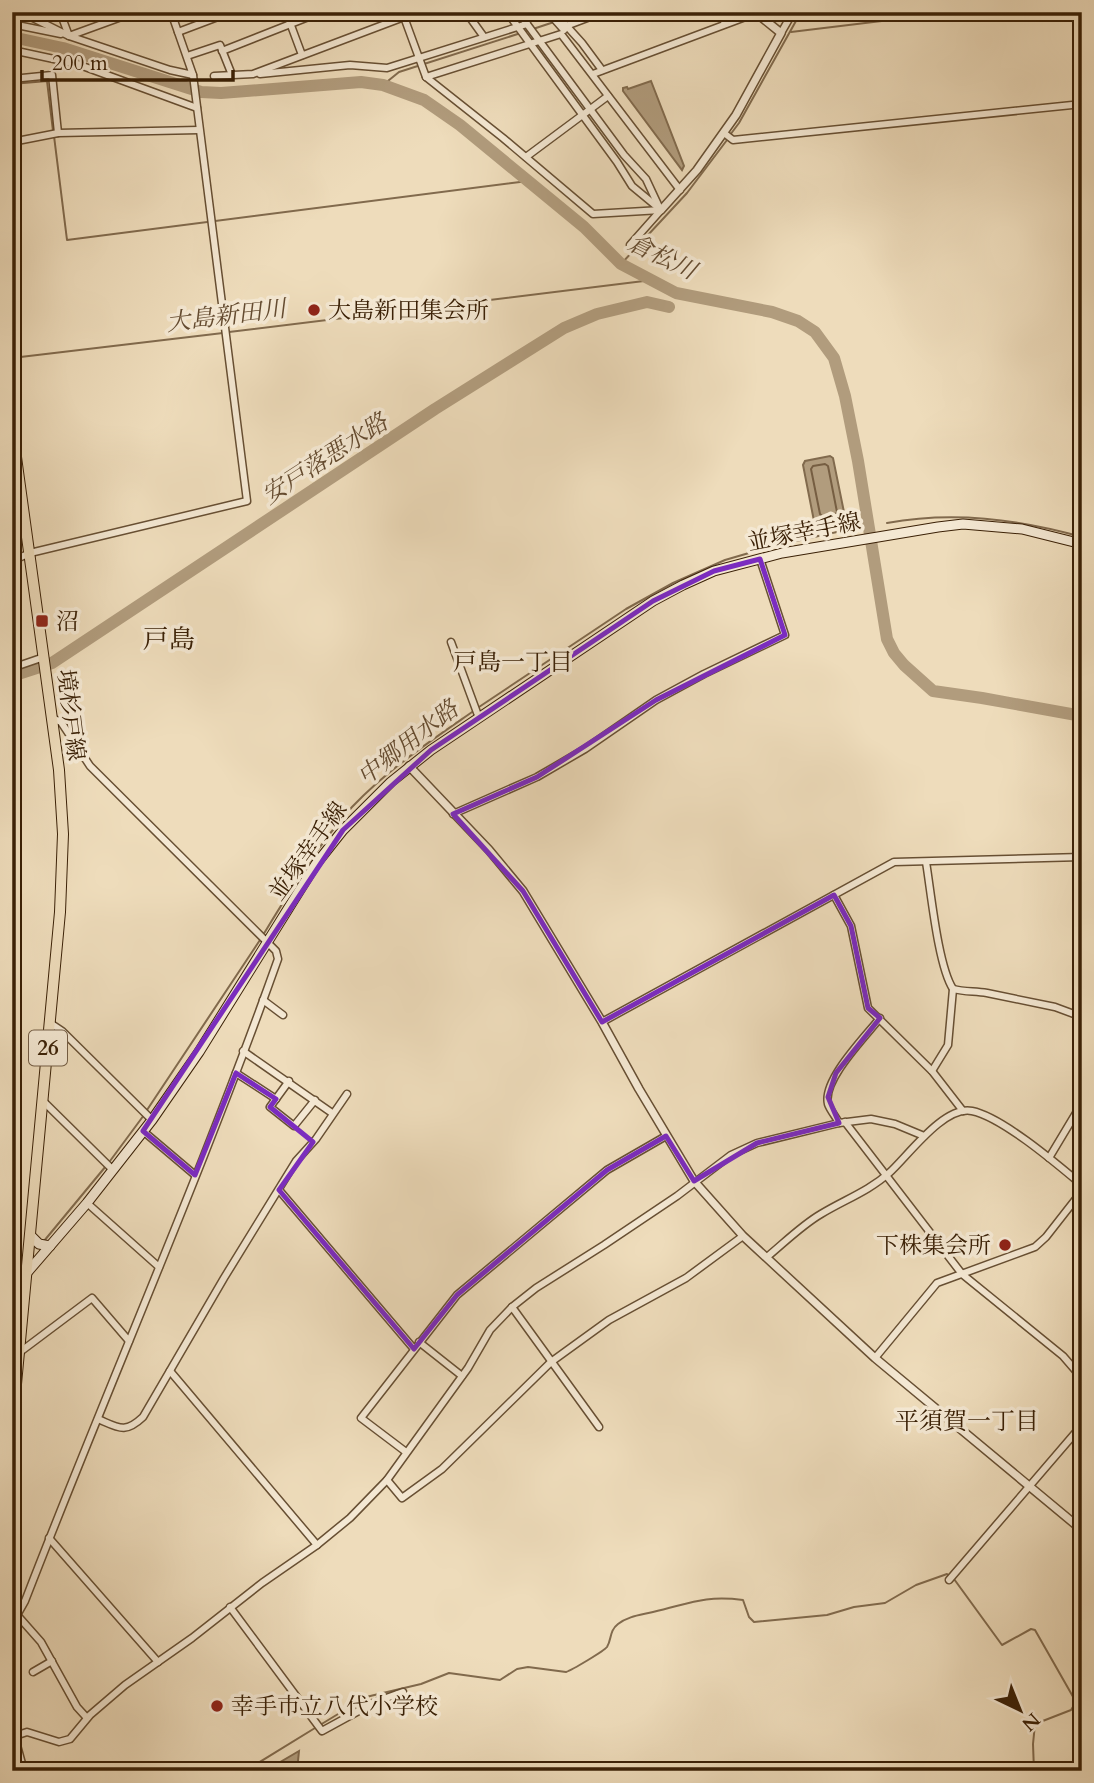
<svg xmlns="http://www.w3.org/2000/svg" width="1094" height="1783" font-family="Cardo,'Noto Serif JP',serif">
<rect width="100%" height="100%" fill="#eedcbb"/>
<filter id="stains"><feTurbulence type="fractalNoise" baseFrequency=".00286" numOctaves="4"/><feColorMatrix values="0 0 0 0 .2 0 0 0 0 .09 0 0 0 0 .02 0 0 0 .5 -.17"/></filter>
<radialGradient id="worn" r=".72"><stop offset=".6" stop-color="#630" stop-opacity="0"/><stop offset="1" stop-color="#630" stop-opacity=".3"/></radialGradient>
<g fill="#b19c7d" stroke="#816a4d" stroke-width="2">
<path d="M651 81 684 166 682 170 623 91V88L627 87 628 89Z"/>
<path d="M830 456 833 458 845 517 843 520 818 525 814 521 803 465 805 461Z"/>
<path d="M299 1751 297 1771H265Z"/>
</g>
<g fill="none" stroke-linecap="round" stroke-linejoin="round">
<path stroke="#765e42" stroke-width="2" d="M825 464 828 466 837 512 835 515 823 517 820 514 811 469 813 466Z"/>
<g stroke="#816a4d" stroke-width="2">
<path d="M563 20 585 12"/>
<path d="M533 29 554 22"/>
<path d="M791 32 956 12"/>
<path d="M12 84 47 81 53 131"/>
<path d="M383 85 399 72 527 31"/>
<path d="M730 135 739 123 801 12"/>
<path d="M54 136 67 240 528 181"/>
<path d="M621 264 687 193 727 140"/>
<path d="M229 332 652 280"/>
<path d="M12 358 223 333"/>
<path d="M887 523C953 511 1017 519 1082 537"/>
<path d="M479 707 626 609 673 583 725 560 773 546 846 530"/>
<path d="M263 935C290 891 317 846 352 807 388 769 432 740 475 710"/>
<path d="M147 1110 260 940"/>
<path d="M110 1161 144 1115"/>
<path d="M44 1241 106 1166"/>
<path d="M12 1278 21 1267"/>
<path d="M954 1579 1002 1645 1031 1629 1035 1630 1076 1702 1071 1710 1035 1724 1033 1744 1034 1771"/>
<path d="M320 1725 366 1697 421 1684 449 1673 500 1680 517 1669 528 1667 566 1672C572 1670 604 1651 607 1647 612 1639 609 1631 618 1624 628 1616 641 1615 653 1612 689 1604 703 1595 743 1600L749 1617 754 1622 827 1615 854 1607 885 1603 916 1585 947 1574 950 1576"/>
<path d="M245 1771 315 1728"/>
</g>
<g stroke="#b19c7d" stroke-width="12">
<path d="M12 37 63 48 201 92 221 93 361 82 383 85 424 100 460 125 584 227 621 264 676 293 772 312 798 321 815 332 834 358 845 396 858 461 887 639 894 653 904 665 933 691 982 698 1082 716"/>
<path d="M12 676 52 663 435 409 564 328 597 314 647 302 669 307"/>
</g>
<g stroke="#674f33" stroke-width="9">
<g id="minor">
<path d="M60 12 69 36 170 70 193 75 171 12"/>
<path d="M286 12 302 55"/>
<path d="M402 12 404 17 416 12"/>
<path d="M466 12 484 37"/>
<path d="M507 12 617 162 632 186 661 210"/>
<path d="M518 12 624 155 646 179 660 209"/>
<path d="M548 12 564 30"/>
<path d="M554 12 582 43 602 70"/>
<path d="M721 12 725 24"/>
<path d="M12 14 29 16 69 36 135 12"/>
<path d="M469 16 482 12"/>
<path d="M12 24 61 34"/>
<path d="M566 26 603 12"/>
<path d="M178 32 231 12"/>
<path d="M781 33 793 12"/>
<path d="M12 50 77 64 197 108"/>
<path d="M222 51 321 12"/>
<path d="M187 56 220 45 232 75"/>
<path d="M260 74 350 65 387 68 527 24"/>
<path d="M593 74 756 13"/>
<path d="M214 76 253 74 404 17 426 77 503 138 593 214 661 210"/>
<path d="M426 77 561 34 680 190"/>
<path d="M12 79 52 75 58 133"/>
<path d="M724 133 733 140 1082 104"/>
<path d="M12 142 58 133 199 130"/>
<path d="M526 157 608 96"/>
<path d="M630 245 661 210"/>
<path d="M12 561 30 553 247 501 193 75"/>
<path d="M451 642 479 718"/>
<path d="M12 668 44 657"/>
<path d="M453 814 537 777 585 749 656 700 704 674 785 635 760 559"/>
<path d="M926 862C931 892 938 966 953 989L948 1045 932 1071"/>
<path d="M834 895 851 926 868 1008 932 1071 963 1111"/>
<path d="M953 989C965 992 975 991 987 993L1055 1007 1082 1017"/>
<path d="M263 1000 283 1015"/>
<path d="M602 1022 894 862 1082 857"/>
<path d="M50 1023 62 1031 152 1120"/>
<path d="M243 1051 332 1113"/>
<path d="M236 1073 276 1099"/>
<path d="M289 1081 270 1107 294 1126 315 1100"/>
<path d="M43 1101 113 1170"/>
<path d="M845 1122 962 1274 1063 1356 1082 1378"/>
<path d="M839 1123C836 1117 830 1110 828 1104 822 1080 866 1036 880 1018"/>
<path d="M143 1131 195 1175"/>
<path d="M1049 1158 1082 1103"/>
<path d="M279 1190 414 1349"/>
<path d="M87 1203 159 1267"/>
<path d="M767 1257C784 1243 802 1225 821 1214 844 1200 869 1191 889 1173 908 1156 944 1105 972 1111 1002 1117 1057 1164 1082 1185"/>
<path d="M512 1307 599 1427"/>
<path d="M419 1342 462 1376"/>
<path d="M12 1358 92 1298 129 1341"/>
<path d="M875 1358 937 1283 1035 1247 1046 1237 1082 1191"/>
<path d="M170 1371 317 1545"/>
<path d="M98 1419C119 1428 125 1434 143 1417L224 1278 296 1161 316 1139 347 1094"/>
<path d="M406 1452 361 1418 457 1295 607 1170 666 1136"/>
<path d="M387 1480 402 1498 442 1469 551 1362 609 1320 686 1278 743 1236"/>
<path d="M49 1538 158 1662"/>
<path d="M949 1580 1082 1425"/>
<path d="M230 1607 322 1731 375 1702 403 1692"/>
<path d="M18 1616 41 1642 77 1707 87 1718"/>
<path d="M12 1624 25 1601C108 1386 201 1176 278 959L276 951 267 942 90 766 61 722 52 718"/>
<path d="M33 1672 52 1661"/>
<path d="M12 1727 24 1771"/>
<path d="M12 1737 27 1732 59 1742 70 1739 90 1715 125 1685 192 1638 262 1583 317 1545 350 1518 387 1480 468 1368 490 1330 512 1307 536 1288 604 1245 677 1196 731 1155 757 1143 839 1123 871 1119 895 1124 924 1136"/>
</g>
</g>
<g stroke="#674f33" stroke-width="10">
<g id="tertiary">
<path d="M661 210 697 170 736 115 781 33 755 12"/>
<path d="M409 766 489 850 523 891 602 1022 639 1089 694 1181 743 1236 875 1358 1082 1530"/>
</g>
</g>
<g stroke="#3a2006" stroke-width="11">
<g id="secondary">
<path d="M30 1235 39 1244 50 1246"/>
<path d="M12 1290 87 1203 152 1120 199 1052 316 864 343 830 391 782 431 750 653 601 683 585 714 571 782 553 938 527 963 524 1022 529 1082 544"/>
</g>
</g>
<g stroke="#3a2006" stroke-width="12">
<path id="primary" d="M12 428 59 770 63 834 60 912 12 1427"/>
</g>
<use href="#minor" stroke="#f4e8d3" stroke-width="6"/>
<use href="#tertiary" stroke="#f4e8d3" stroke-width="7"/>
<use href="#secondary" stroke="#f4e8d3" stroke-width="9"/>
<use href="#primary" stroke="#eedcbb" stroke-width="10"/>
</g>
<path fill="none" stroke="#7b2cbf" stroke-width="5" stroke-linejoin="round" d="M760 559 785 635 656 700 537 777 453 814 523 891 602 1022 834 895 851 926 868 1008 880 1018 836 1073 828 1097 839 1123 757 1143 694 1181 666 1136 607 1170 457 1295 414 1349 279 1190 313 1142 270 1107 276 1099 236 1073 195 1175 143 1131 343 830 431 750 653 601 714 571Z"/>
<g fill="#8f2418" stroke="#f4e8d3" stroke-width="2.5">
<circle cx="314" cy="310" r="7"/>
<rect x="35" y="614" width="14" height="14" rx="3.5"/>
<circle cx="1005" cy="1245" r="7"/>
<circle cx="217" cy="1706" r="7"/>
</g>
<g text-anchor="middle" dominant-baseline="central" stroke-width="7" stroke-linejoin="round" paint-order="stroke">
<rect fill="#f4e8d3" stroke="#725c44" stroke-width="2" x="29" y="1030.5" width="38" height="35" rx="5"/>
<g font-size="21" font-weight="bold" fill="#3a2006">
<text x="48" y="1048">26</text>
</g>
<g font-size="23" fill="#3a2006" stroke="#f4e8d3" text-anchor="start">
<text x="328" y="310">大島新田集会所</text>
<text x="56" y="621">沼</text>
<text x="991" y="1245" text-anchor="end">下株集会所</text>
<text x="231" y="1706">幸手市立八代小学校</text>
</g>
<g font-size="23" fill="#3a2006" stroke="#f4e8d3">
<text transform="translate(804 532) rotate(-11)">並塚幸手線</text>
<text transform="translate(71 715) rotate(83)">境杉戸線</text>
<text transform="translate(308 851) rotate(-54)">並塚幸手線</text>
</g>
<g font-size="24" font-style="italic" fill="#644b30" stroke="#f4e8d3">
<text transform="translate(662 257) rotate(26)">倉松川</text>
<text transform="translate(226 316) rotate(-7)">大島新田川</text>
<text transform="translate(325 459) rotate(-33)">安戸落悪水路</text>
<text transform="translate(408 743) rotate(-38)">中郷用水路</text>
</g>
<g font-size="24" fill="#3a2006" stroke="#f4e8d3">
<text x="513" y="662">戸島一丁目</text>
<text x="967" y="1421">平須賀一丁目</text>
</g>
<g font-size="26" fill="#3a2006" stroke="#f4e8d3">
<text x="169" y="639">戸島</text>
</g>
</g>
<rect width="1094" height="1783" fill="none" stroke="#eedcbb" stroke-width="42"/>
<rect x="14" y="14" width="1066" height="1755" fill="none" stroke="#3a2006" stroke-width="3.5"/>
<rect x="21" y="21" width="1052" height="1741" fill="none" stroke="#3a2006" stroke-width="2"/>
<g transform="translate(1020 1710) rotate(137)" stroke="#f4e8d3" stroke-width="5" paint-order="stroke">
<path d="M0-5L12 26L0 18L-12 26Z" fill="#3a2006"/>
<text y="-10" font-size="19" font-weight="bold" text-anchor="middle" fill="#3a2006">N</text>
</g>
<path d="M42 70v10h191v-10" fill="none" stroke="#3a2006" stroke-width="3.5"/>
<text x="52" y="70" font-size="21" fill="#3a2006" stroke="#f4e8d3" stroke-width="5" paint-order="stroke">200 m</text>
<rect width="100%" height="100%" filter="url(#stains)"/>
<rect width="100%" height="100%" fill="url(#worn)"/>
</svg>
